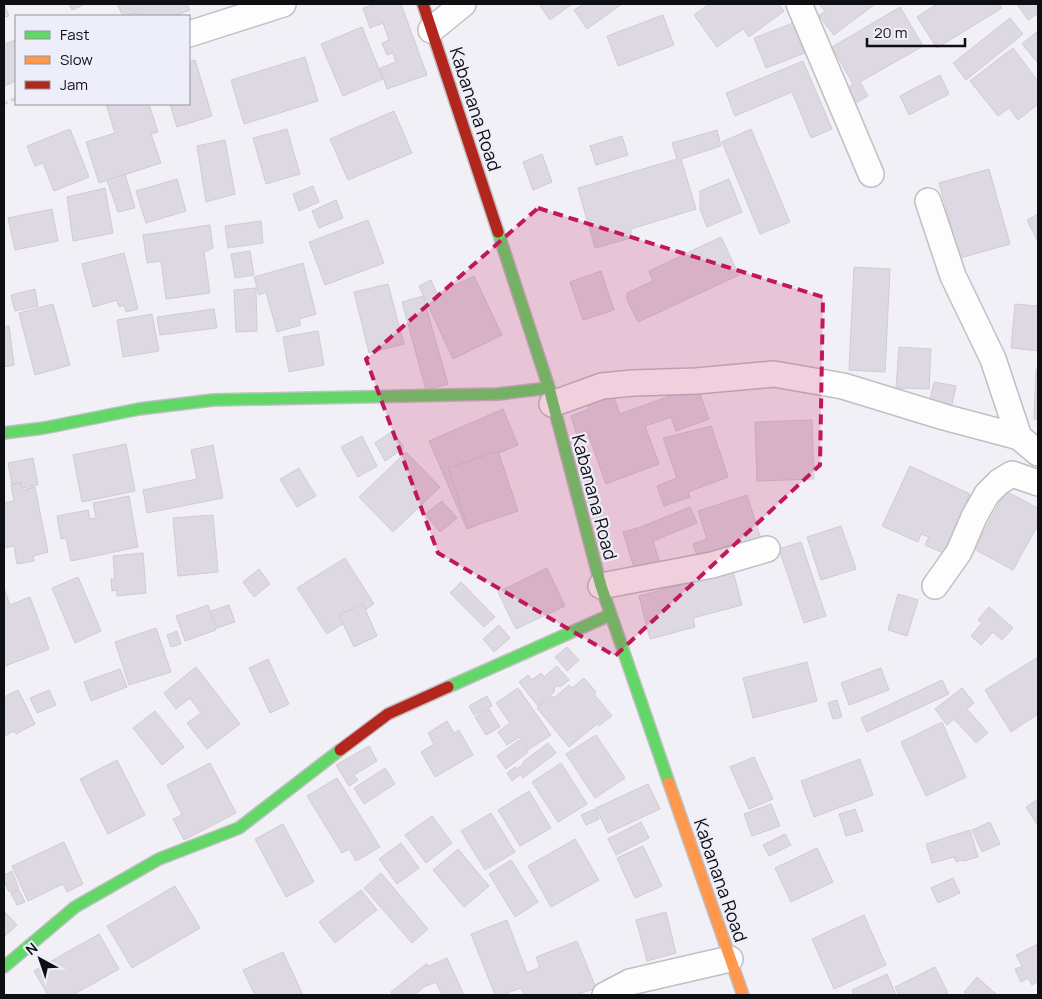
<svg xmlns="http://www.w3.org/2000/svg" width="1042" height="999" font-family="Manrope,sans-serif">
<rect width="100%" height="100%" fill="#f0f0f6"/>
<g fill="#ded8e2" stroke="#cecdd1">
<path d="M4 4 9 16 4 17Z"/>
<path d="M69 4H85L72 10Z"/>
<path d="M117 4H187L190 10 175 16H137L136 13 123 16Z"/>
<path d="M376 4H401L427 75 387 89 380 68 396 62 393 53 387 55 382 43 389 40 383 23 370 28 363 8Z"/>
<path d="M539 4H572L550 20Z"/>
<path d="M584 4H622L587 29 574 10Z"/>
<path d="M709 4H779L784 11 749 37 743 29 717 47 694 15Z"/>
<path d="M819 4H875L834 35 819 16 825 11Z"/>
<path d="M937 4H999L1002 8 937 48 917 17Z"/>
<path d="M1017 4H1038V13L1028 20Z"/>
<path d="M900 7 923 46 860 82 868 96 856 103 847 88 853 84 832 47Z"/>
<path d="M663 15 674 45 618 66 607 36Z"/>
<path d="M1010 18 1023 34 966 80 953 63Z"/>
<path d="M793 23 805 53 766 68 754 38Z"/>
<path d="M362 27 383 79 343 96 321 44Z"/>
<path d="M1038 31V63L1022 44Z"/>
<path d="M16 40V81L4 86V44Z"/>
<path d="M1013 48 1038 81V104L1018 120 1009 108 998 116 970 81Z"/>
<path d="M305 57 318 101 244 124 231 80Z"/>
<path d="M195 60 212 116 177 127 170 104H189V62Z"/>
<path d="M803 61 832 129 811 138 792 92 735 116 726 93Z"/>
<path d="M940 75 949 94 909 115 900 96Z"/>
<path d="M106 104H149L158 132 151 134 161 163 99 183 86 142 115 133Z"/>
<path d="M394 111 412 153 348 180 330 139Z"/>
<path d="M70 129 89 177 54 191 43 163 35 166 27 146Z"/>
<path d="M287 129 300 174 266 184 253 138Z"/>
<path d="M751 129 790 222 760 234 722 142Z"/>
<path d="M717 130 721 146 681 159 696 209 631 229V238L595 248 578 188 677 159 672 143Z"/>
<path d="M622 136 628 155 596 165 590 146Z"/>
<path d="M225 140 235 194 206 202 197 146Z"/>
<path d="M542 154 552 182 533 190 523 162Z"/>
<path d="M989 169 1010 244 960 258 939 183Z"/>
<path d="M125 174 135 208 118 212 107 180Z"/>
<path d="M177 179 186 211 146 223 136 191Z"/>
<path d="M729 179 742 212 707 227 700 209V191Z"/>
<path d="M313 186 319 202 299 211 293 194Z"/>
<path d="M105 188 113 233 73 241 67 197Z"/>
<path d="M336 200 343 218 319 228 312 211Z"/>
<path d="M52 209 58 241 15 250 8 218Z"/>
<path d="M1038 214V240H1037L1027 220Z"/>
<path d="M368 220 384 263 325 285 309 242Z"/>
<path d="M261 221 263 243 228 248 225 226Z"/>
<path d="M210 225 213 248 204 252 210 293 166 299 161 261 147 263 143 235Z"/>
<path d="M721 237 739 275 638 322 627 300V293L653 281 649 271Z"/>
<path d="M250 251 254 275 235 278 231 254Z"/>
<path d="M124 253 138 309 126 312 124 305 119 307 117 300 93 307 82 264Z"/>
<path d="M303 263 316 314 299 319 301 325 277 332 266 292 259 295 254 277Z"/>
<path d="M854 267 890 269 885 372 849 370Z"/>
<path d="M601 271 614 310 583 320 570 282Z"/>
<path d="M474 276 502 335 453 359 419 286 431 280 437 294Z"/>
<path d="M388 284 404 344 369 353 354 292Z"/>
<path d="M256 288 257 331 236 332 234 290Z"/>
<path d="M35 289 38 306 15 311 11 295Z"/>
<path d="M423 296 448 384 426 390 402 302Z"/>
<path d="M53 304 70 365 35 375 19 313Z"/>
<path d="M1015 304 1038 306V351L1011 348Z"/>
<path d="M214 309 217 328 160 335 157 317Z"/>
<path d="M152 314 159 351 123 357 117 320Z"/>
<path d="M9 326 14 365 4 367V327Z"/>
<path d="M318 331 324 365 289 372 283 337Z"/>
<path d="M899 347 931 349 929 389 896 388Z"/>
<path d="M1036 369H1038V420L1034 419Z"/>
<path d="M934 382 956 386 951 409 929 404Z"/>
<path d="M697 386 709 419 676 431 671 417 645 426 659 464 606 484 587 431 577 435 571 416 589 409 586 401 612 391 620 414Z"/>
<path d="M503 409 518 445 459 470 482 523 467 529 429 441Z"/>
<path d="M812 420 814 479 757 481 755 422Z"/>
<path d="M711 426 728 477 688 492 690 497 664 506 657 486 677 478 663 438Z"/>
<path d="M393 431 404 448 385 461 375 443Z"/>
<path d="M362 436 377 466 358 477 341 447Z"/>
<path d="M126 444 135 491 82 502 73 455Z"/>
<path d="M213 445 223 498 147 513 143 490 197 479 191 450Z"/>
<path d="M498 451 518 511 468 528 448 468Z"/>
<path d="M406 452 440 487 393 532 359 497Z"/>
<path d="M33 458 38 485 22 488 21 482 12 484 8 463Z"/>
<path d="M910 466 970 494 943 553 925 545 929 537 921 534 918 542 882 526Z"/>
<path d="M299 468 316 496 297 507 280 479Z"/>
<path d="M21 483 22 490 35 487 48 552 33 556 34 561 17 564 14 546 4 548V503L14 501 11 485Z"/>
<path d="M1006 491 1038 508V525L1013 570 974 549Z"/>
<path d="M747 495 761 539 698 559 693 544 707 539 698 511Z"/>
<path d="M129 496 138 547 71 561 66 538 61 539 57 516 88 510 90 519 96 518 93 503Z"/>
<path d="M442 501 457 518 440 532 425 514Z"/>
<path d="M690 507 697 523 653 541 660 564 635 571 623 532 641 527Z"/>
<path d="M213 515 218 572 178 576 173 518Z"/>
<path d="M841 526 856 569 821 580 807 537Z"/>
<path d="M801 542 826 616 804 623 779 549Z"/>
<path d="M143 553 146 593 117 596V590L112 591 111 579H115L113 556Z"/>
<path d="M345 558 374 604 327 634 297 588Z"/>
<path d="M547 568 565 606 516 629 498 592Z"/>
<path d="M259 569 270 584 254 597 243 582Z"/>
<path d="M733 571 742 605 693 618 695 627 650 639 639 596Z"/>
<path d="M78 577 101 631 75 643 52 588Z"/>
<path d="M461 582 495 617 484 627 450 593Z"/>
<path d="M4 588 10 605 30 597 49 649 5 666 4 661Z"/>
<path d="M898 594 918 600 907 636 888 630Z"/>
<path d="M363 604 377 636 354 647 339 615Z"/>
<path d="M208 605 216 630 185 641 176 616Z"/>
<path d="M229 605 235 622 217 628 211 611Z"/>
<path d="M989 607 1013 628 1002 640 993 632 981 645 971 636 982 623 978 620Z"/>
<path d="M499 625 510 638 494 652 483 639Z"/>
<path d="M156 628 171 672 129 685 115 642Z"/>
<path d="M177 631 181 644 171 647 167 635Z"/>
<path d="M567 647 579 660 567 671 555 657Z"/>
<path d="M1038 657V714L1011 732 985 690Z"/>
<path d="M268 659 289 704 270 713 249 668Z"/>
<path d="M807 662 817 701 753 718 743 678Z"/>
<path d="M557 666 569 680 560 687 558 685 554 689 555 691 538 706 519 682 528 675 532 680 541 673 544 677Z"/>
<path d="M196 667 240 724 207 749 187 723 201 713 190 698 176 709 164 693Z"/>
<path d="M881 668 889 690 849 705 841 683Z"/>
<path d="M120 669 127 687 91 701 84 682Z"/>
<path d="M584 678 596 692 594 694 612 716 599 726 597 724 569 747 537 708 552 696 554 698 569 685 572 688Z"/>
<path d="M942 680 949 694 867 732 861 718Z"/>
<path d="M518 688 551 735 528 750 519 737 507 745 498 732 510 723 496 703Z"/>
<path d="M962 688 974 703 967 709 988 733 976 743 954 719 947 725 935 709Z"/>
<path d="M18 690 35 724 16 734 14 731 4 736V697Z"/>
<path d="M49 690 56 705 37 713 30 698Z"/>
<path d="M487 696 492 706 474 715 469 706Z"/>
<path d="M837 700 842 717 833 719 828 703Z"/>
<path d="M489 709 500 727 486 735 475 717Z"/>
<path d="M155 711 184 747 162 765 133 728Z"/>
<path d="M447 721 454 733 459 730 473 755 435 777 421 752 434 744 428 733Z"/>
<path d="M942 722 966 777 926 796 901 742Z"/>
<path d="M596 735 625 778 595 798 566 754Z"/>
<path d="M519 740 528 752 506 769 497 756Z"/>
<path d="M548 743 556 753 523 778 521 774 512 781 507 773 515 767 517 769 524 763 523 762Z"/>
<path d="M369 746 377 761 354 775 358 780 349 786 336 765Z"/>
<path d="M754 757 773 799 749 809 730 767Z"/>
<path d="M860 759 873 795 814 817 801 781Z"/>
<path d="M117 760 145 815 108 834 80 779Z"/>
<path d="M210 763 236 813 184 840 173 819 182 815 167 785Z"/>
<path d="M561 763 587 804 558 822 532 782Z"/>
<path d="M385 768 395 784 364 804 354 788Z"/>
<path d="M337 778 380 847 356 861 349 849 342 853 307 796Z"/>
<path d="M648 784 660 809 608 833 596 808Z"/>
<path d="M529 791 551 828 520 846 498 810Z"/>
<path d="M1038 799V826L1026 807Z"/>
<path d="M771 804 780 826 752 836 744 814Z"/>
<path d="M595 809 599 819 586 825 581 815Z"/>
<path d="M855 809 863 831 846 836 839 814Z"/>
<path d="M491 813 515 852 485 870 461 831Z"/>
<path d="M432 816 452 843 426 863 405 835Z"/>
<path d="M641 822 649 838 616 855 608 839Z"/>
<path d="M990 822 1000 844 982 852 972 830Z"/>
<path d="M283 824 314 882 286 897 255 839Z"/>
<path d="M970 830 978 857 963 861 962 860 956 862 954 857 932 863 926 844Z"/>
<path d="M785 834 791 845 769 856 763 845Z"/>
<path d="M575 839 599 880 551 907 528 866Z"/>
<path d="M64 842 83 884 67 892 63 884 28 901 12 866Z"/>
<path d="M401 843 419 868 397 884 379 859Z"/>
<path d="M643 846 662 886 635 898 617 858Z"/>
<path d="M817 848 833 882 791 902 775 868Z"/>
<path d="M458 849 489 886 464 907 433 870Z"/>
<path d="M511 860 538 902 515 917 489 874Z"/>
<path d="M12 871 19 889 9 892 4 880V875Z"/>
<path d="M381 873 428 929 412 943 364 888Z"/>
<path d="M953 878 960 893 938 903 931 888Z"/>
<path d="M175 886 200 928 132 968 107 926Z"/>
<path d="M19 890 25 902 17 905 11 893Z"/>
<path d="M361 890 377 910 335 943 319 922Z"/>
<path d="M5 912 17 925 5 936 4 934Z"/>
<path d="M666 912 676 953 647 961 636 920Z"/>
<path d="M864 915 886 965 834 989 812 939Z"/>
<path d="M507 920 527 973 540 967 536 957 577 941 596 988 576 995H524L521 988 502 995H495L471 934Z"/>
<path d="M99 934 119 969 73 995H48L34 971Z"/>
<path d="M1038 944V981L1032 985 1028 978 1021 982 1015 969 1022 966 1016 955Z"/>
<path d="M283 952 303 995H255L243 970Z"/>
<path d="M447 958 464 995H442L436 982 424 987 414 995H393L391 992 426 964 429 966Z"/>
<path d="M935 967 948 993 942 995H899L895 987Z"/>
<path d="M887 974 896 995H854L852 990Z"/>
<path d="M977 977 997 995H968L964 992Z"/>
</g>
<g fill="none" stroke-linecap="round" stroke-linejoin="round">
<g stroke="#c0c0c4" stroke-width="28">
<g id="street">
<path d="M799 4 871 174"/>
<path d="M431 30 463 4"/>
<path d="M189 34 283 4"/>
<path d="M928 201 953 276 993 359 1019 437"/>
<path d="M552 404 602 386 633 383 696 381 774 374 843 386 944 417 1019 437 1038 453"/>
<path d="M601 586 712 565 767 549"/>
<path d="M935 586 959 552 974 517 987 494 999 482 1012 474 1038 483"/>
<path d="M605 995 630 982 730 959"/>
</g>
</g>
<g stroke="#c0c0c4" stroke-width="14">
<g id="fast">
<path d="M498 232 549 388 601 586 669 783"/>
<path d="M4 433 44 428 139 409 213 400 498 394 549 388"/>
<path d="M448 687 610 615"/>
<path d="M4 967 75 907 159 859 239 828 340 750"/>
</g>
</g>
<g stroke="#c0c0c4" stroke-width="14">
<path id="slow" d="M669 783 743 995"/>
</g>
<g stroke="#c0c0c4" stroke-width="14">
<g id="jam">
<path d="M423 4 498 232"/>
<path d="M340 750 388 714 448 687"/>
</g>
</g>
<path stroke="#d3d4d6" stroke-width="3" stroke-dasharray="4 4" stroke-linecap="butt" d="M4 104 16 98"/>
<use href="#street" stroke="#fdfdfe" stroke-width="25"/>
<use href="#fast" stroke="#63d668" stroke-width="11"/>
<use href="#slow" stroke="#ff974d" stroke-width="11"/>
<use href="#jam" stroke="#b3261e" stroke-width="11"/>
</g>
<path fill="#c2185b" fill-opacity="0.2" stroke="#c2185b" stroke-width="4" stroke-dasharray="10 6" stroke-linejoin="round" d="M538 208 823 297 820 465 615 656 438 553 366 359Z"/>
<g text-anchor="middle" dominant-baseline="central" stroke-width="4.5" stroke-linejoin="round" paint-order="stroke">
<g font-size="18" fill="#0e0f12" stroke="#edeef9">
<text transform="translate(476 109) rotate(72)">Kabanana Road</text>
<text transform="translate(595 497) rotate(75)">Kabanana Road</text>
<text transform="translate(721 880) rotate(71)">Kabanana Road</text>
</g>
</g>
<rect width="1042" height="999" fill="none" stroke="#0e0f12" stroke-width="10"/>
<rect x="15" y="15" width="175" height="90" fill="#edeef9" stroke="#94959d"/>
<rect x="25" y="31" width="25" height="8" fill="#63d668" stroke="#94959d"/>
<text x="60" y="40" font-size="15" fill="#0e0f12">Fast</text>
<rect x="25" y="56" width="25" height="8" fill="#ff974d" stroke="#94959d"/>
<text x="60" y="65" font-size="15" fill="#0e0f12">Slow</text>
<rect x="25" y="81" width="25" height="8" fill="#b3261e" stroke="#94959d"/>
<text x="60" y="90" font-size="15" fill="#0e0f12">Jam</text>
<g transform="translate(40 959) rotate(320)" stroke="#edeef9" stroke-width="4" paint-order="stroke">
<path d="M0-4L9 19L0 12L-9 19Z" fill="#0e0f12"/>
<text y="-8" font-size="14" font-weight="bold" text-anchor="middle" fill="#0e0f12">N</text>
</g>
<path d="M867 38v8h98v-8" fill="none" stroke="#0e0f12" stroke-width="2.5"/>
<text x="874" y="38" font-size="15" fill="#0e0f12" stroke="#edeef9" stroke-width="4" paint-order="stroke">20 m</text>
</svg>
